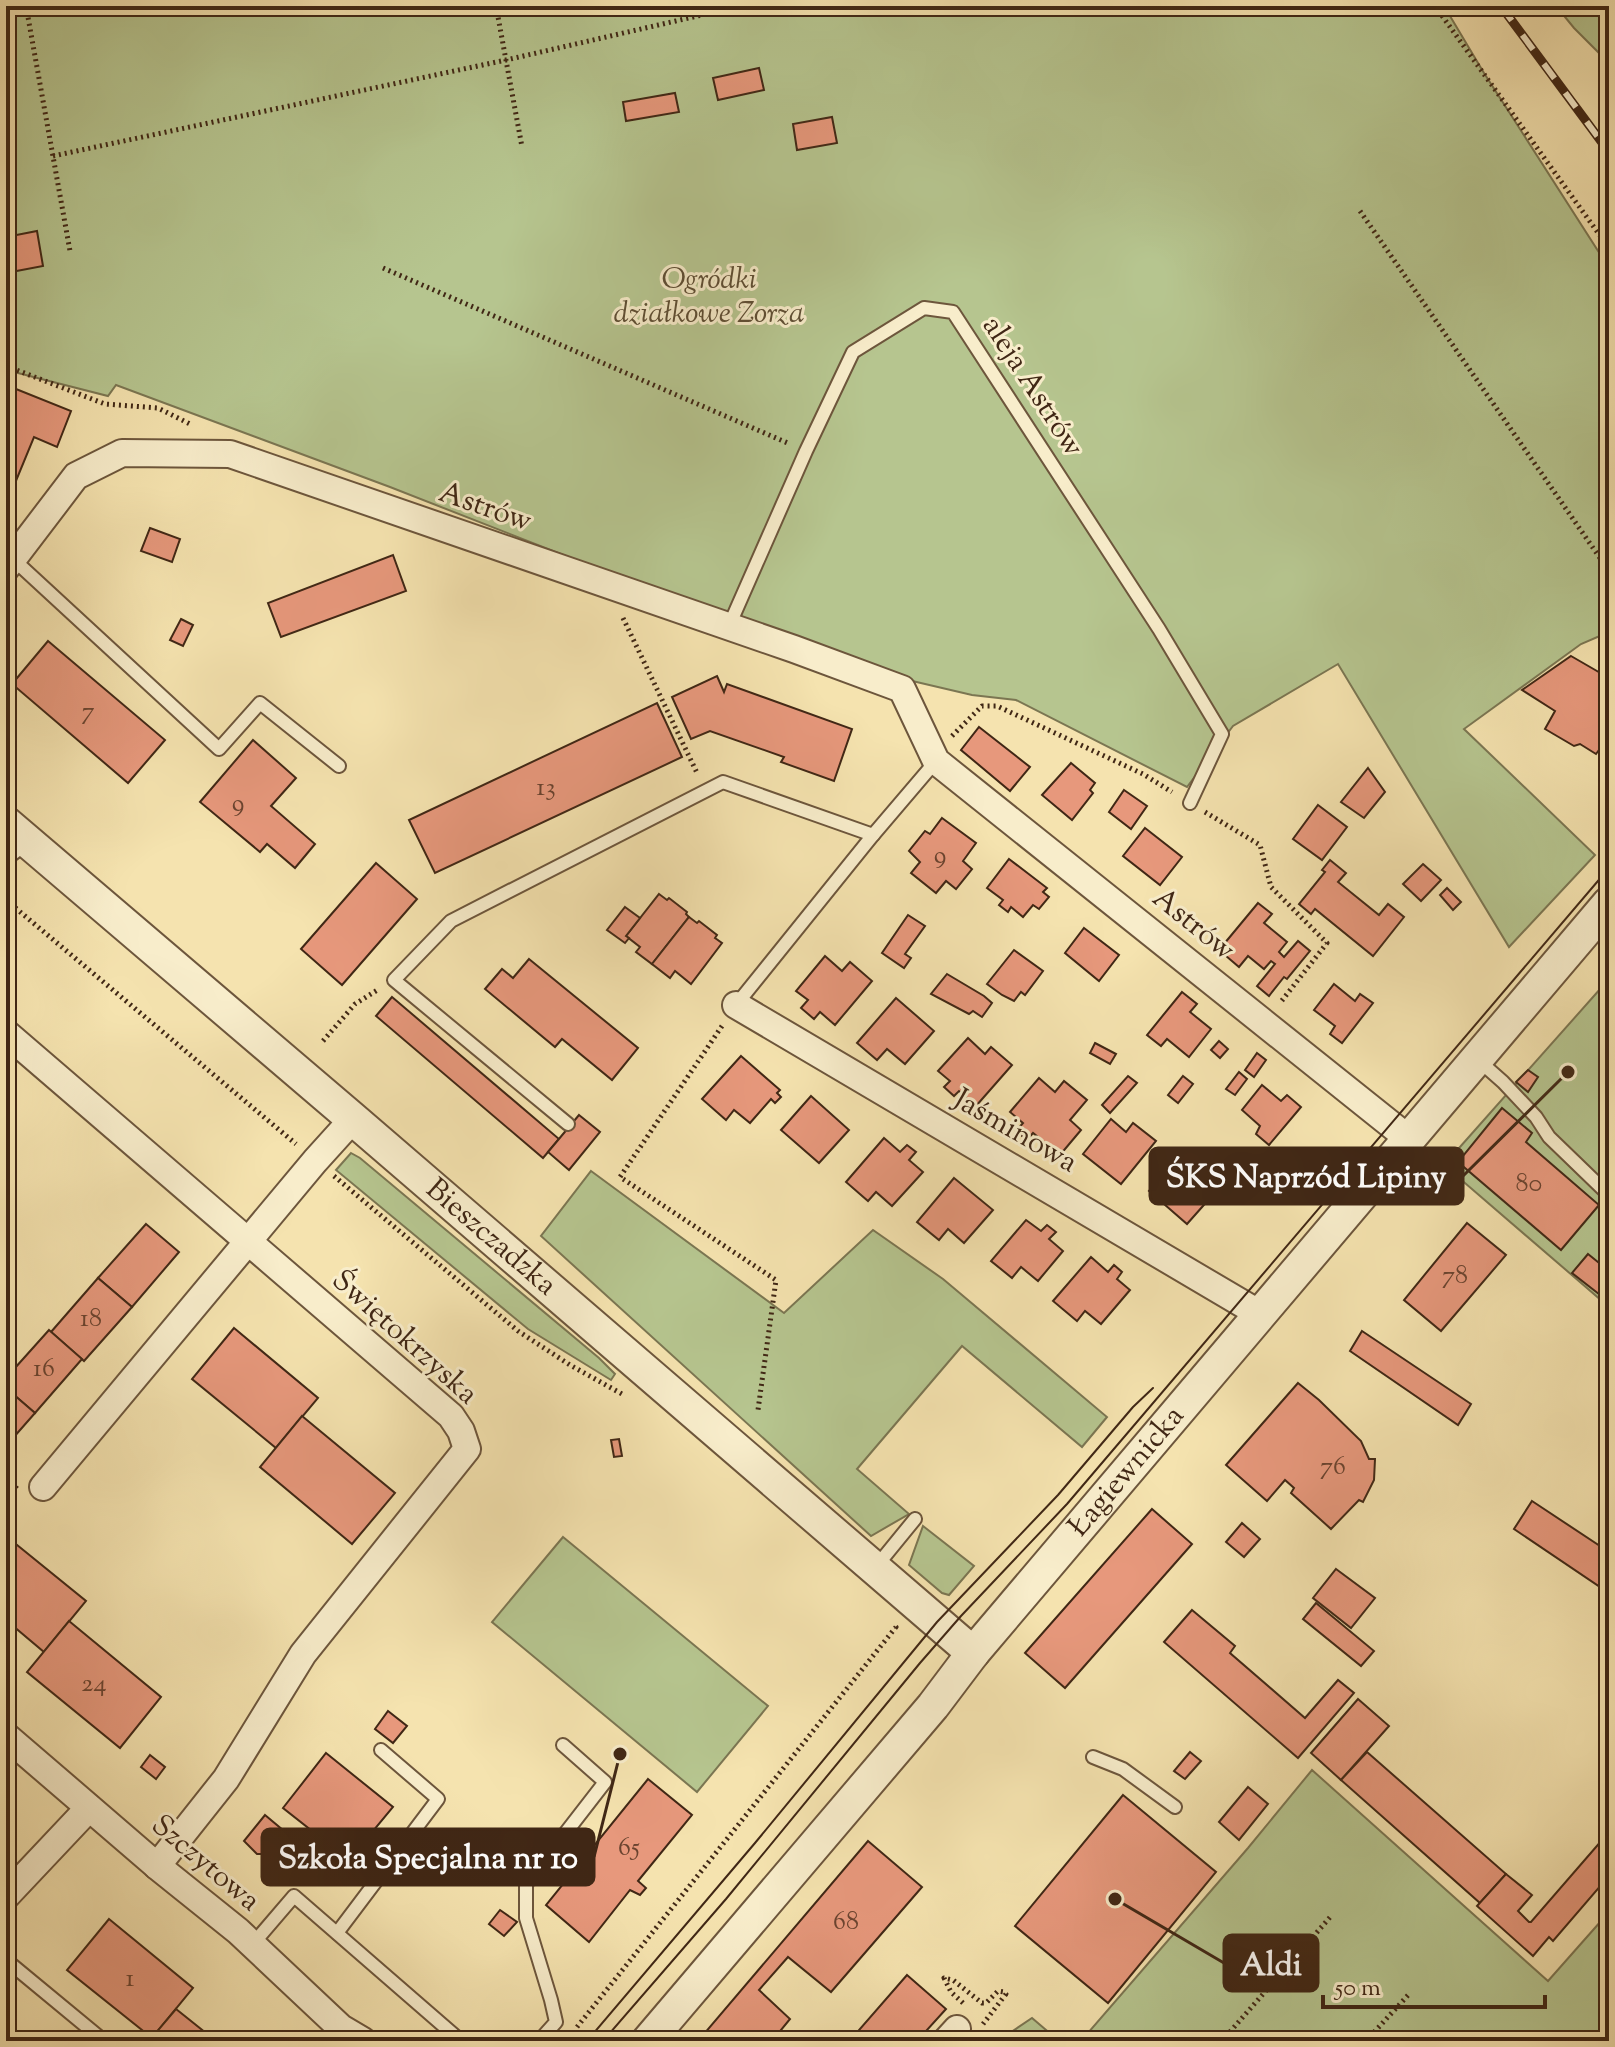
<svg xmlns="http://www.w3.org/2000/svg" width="1615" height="2047" font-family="'Sorts Mill Goudy',serif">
<rect width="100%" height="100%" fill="#f5e3af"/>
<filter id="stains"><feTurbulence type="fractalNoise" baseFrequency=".0025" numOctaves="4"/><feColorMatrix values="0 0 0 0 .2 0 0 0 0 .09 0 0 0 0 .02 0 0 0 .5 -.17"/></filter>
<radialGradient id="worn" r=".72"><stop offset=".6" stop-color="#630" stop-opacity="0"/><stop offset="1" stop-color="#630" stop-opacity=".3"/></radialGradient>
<g fill="#b6c58f" stroke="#7b7652" stroke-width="2">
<path d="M6 6H1444L1484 73 1609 268V632L1581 644 1464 729 1595 855 1509 947 1338 664 1233 726 1187 787 1016 700 972 695 844 665 390 487 116 385 108 396 6 370Z"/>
<path d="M1556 6H1609V63L1574 28Z"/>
<path d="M1609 979V1307L1444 1165Z"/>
<path d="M351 1153 360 1158 599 1358 615 1374 611 1380 528 1329 336 1170Z"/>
<path d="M591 1171 784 1313 873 1230 943 1279 1107 1417 1082 1447 962 1346 857 1469 909 1514 871 1536 541 1236Z"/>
<path d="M923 1526 974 1566 949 1595 942 1593 909 1565Z"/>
<path d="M563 1537 768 1706 697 1792 492 1622Z"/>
<path d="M1312 1770 1548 1981 1609 1912V2041H1081L1248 1848Z"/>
<path d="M1032 2018 1059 2041H998Z"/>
</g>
<g fill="#e7987c" stroke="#402715" stroke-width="2">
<path d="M759 68 764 90 718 100 713 78Z"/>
<path d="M675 93 679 112 626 121 623 102Z"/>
<path d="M832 117 837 143 797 150 793 124Z"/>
<path d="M37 231 43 266 6 273V237Z"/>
<path d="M6 385 71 411 57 447 34 437 6 505Z"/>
<path d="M150 528 180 539 172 562 141 551Z"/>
<path d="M393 555 406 591 281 637 268 603Z"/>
<path d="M181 619 193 625 183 646 170 640Z"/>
<path d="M48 641 165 740 128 783 12 684Z"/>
<path d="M1571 656 1609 678V728L1605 735 1607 739 1596 754 1580 744 1574 746 1545 729 1555 711 1522 690Z"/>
<path d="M717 676 724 692 727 684 852 729 834 781 781 762 784 757 710 731 691 739 672 697Z"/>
<path d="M657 703 682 757 435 873 409 820Z"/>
<path d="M979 727 1030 767 1010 791 961 750Z"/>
<path d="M253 740 296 778 271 806 315 844 295 868 267 844 260 852 200 802Z"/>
<path d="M1071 763 1095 783 1090 790 1093 793 1072 820 1042 795Z"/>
<path d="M1368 768 1385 792 1364 818 1341 802Z"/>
<path d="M1124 790 1147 806 1131 829 1109 812Z"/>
<path d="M1318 805 1347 827 1322 860 1293 839Z"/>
<path d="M942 818 976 843 963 861 972 869 956 889 946 881 936 893 911 873 920 862 909 851 925 831 930 834Z"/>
<path d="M1145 828 1182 857 1160 885 1123 856Z"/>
<path d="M1009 859 1047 888 1043 892 1049 897 1039 909 1033 905 1023 917 1011 907 1008 912 999 905 1003 900 987 888Z"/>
<path d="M1330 860 1346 873 1338 882 1379 915 1388 904 1404 917 1373 956 1315 909 1311 914 1299 904 1325 872 1322 870Z"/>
<path d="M376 863 417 899 342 985 301 949Z"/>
<path d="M1423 864 1441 880 1421 901 1403 884Z"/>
<path d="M1447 888 1461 902 1453 910 1440 895Z"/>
<path d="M659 894 667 900 669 898 687 912 686 914 689 917 652 964 636 952 640 947 626 936Z"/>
<path d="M1258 903 1272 914 1264 923 1287 942 1279 952 1284 957 1298 941 1310 951 1287 979 1284 977 1269 996 1257 986 1275 964 1271 961 1264 969 1248 956 1239 967 1219 950Z"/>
<path d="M625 907 640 918 626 936 629 938 625 943 607 930Z"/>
<path d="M908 915 925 926 905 954 911 958 904 968 882 953Z"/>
<path d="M689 917 697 923 699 921 717 935 715 938 722 943 691 984 675 971 670 978 652 964Z"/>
<path d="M1084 928 1119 955 1099 981 1065 953Z"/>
<path d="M1014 950 1043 971 1025 995 1021 992 1014 1001 1002 995 987 984Z"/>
<path d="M825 956 842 971 850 962 872 981 835 1025 820 1012 814 1019 801 1008 808 1000 796 991Z"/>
<path d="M529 959 638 1048 612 1080 562 1039 555 1047 485 989 502 969 513 978Z"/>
<path d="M947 974 984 996 992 1003 982 1017 973 1011 969 1014 931 994Z"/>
<path d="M1334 984 1355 1001 1360 994 1373 1003 1342 1043 1330 1034 1335 1026 1314 1010Z"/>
<path d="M1182 992 1197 1004 1190 1012 1211 1029 1189 1057 1167 1039 1161 1046 1147 1035Z"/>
<path d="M392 997 559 1139 543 1158 376 1016Z"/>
<path d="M896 998 934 1031 905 1064 887 1049 877 1060 857 1043Z"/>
<path d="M968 1038 985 1054 991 1047 1012 1065 976 1106 959 1091 954 1096 944 1087 950 1081 938 1071Z"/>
<path d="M1219 1041 1228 1049 1220 1058 1211 1050Z"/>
<path d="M1095 1043 1116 1054 1110 1064 1090 1053Z"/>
<path d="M1257 1053 1266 1060 1254 1077 1245 1070Z"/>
<path d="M741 1056 780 1090 777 1093 781 1097 775 1103 771 1099 750 1123 734 1110 726 1120 702 1099Z"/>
<path d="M1528 1070 1538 1077 1528 1092 1516 1082Z"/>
<path d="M1239 1072 1247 1079 1235 1095 1226 1089Z"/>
<path d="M1128 1076 1137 1083 1110 1113 1102 1105Z"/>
<path d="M1183 1076 1193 1084 1178 1103 1168 1095Z"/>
<path d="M1039 1078 1055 1092 1064 1081 1087 1100 1070 1120 1081 1130 1060 1155 1033 1133 1027 1140 1016 1131 1023 1123 1010 1112Z"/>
<path d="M1262 1085 1281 1101 1287 1095 1301 1107 1269 1145 1256 1134 1260 1126 1242 1110Z"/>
<path d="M811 1096 849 1130 819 1163 781 1130Z"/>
<path d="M1502 1108 1532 1133 1526 1142 1599 1205 1561 1250 1458 1162Z"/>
<path d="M579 1115 600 1132 569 1170 548 1152Z"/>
<path d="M1111 1119 1126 1132 1133 1123 1156 1141 1121 1184 1083 1154Z"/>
<path d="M884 1138 900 1152 907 1145 916 1152 909 1160 923 1172 892 1206 876 1192 868 1201 846 1182Z"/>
<path d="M1193 1150 1226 1180 1187 1224 1149 1191 1178 1158 1183 1162Z"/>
<path d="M954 1178 993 1210 964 1243 948 1229 939 1240 917 1222Z"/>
<path d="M1026 1220 1041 1231 1047 1225 1056 1232 1049 1239 1063 1251 1038 1281 1021 1267 1012 1278 991 1261Z"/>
<path d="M1467 1223 1506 1255 1441 1331 1404 1300Z"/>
<path d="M146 1224 179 1252 132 1307 98 1278Z"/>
<path d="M1588 1254 1609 1271V1293L1604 1298 1572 1273Z"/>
<path d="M1091 1257 1108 1272 1114 1265 1122 1272 1117 1279 1130 1290 1101 1324 1085 1311 1077 1321 1053 1301Z"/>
<path d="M98 1278 132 1307 84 1361 51 1332Z"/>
<path d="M234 1328 318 1398 276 1448 192 1379Z"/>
<path d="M49 1330 82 1359 35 1413 6 1388V1378Z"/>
<path d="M1362 1331 1471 1404 1458 1425 1350 1351Z"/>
<path d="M1298 1383 1319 1400 1361 1441 1369 1459H1375L1374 1480 1363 1502 1359 1500 1331 1529 1291 1493 1294 1488 1285 1480 1267 1501 1226 1465Z"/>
<path d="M6 1388 35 1413 6 1446Z"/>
<path d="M302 1416 395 1493 352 1544 260 1467Z"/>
<path d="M619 1439 622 1456 614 1457 611 1440Z"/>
<path d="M1532 1501 1609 1552V1593L1514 1529Z"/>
<path d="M1152 1509 1192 1544 1065 1688 1025 1653Z"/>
<path d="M1242 1523 1260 1539 1244 1557 1226 1542Z"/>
<path d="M6 1536 86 1601 44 1652 6 1620Z"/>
<path d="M1336 1569 1375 1598 1351 1628 1313 1598Z"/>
<path d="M1316 1603 1374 1651 1361 1666 1303 1619Z"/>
<path d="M1192 1610 1235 1646 1230 1653 1305 1718 1338 1680 1354 1693 1298 1758 1164 1642Z"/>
<path d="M69 1621 161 1697 120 1748 27 1672Z"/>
<path d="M1358 1699 1389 1726 1341 1780 1311 1753Z"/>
<path d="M388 1711 407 1726 393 1743 375 1729Z"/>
<path d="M1190 1752 1201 1761 1185 1779 1174 1771Z"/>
<path d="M1367 1752 1506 1874 1480 1903 1341 1780Z"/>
<path d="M326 1753 393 1807 349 1860 283 1808Z"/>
<path d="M150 1755 165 1767 156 1779 141 1767Z"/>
<path d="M648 1779 692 1815 638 1881 646 1888 640 1895 630 1890 589 1942 546 1905Z"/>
<path d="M1248 1787 1268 1804 1239 1840 1219 1822Z"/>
<path d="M1123 1795 1216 1872 1108 2003 1015 1926Z"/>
<path d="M265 1815 284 1831 265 1854H257L244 1841Z"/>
<path d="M1609 1832V1876L1553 1941 1549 1937 1533 1956 1477 1906 1506 1874 1532 1895 1518 1911 1529 1922H1531Z"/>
<path d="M868 1841 922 1887 831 1992 788 1957 759 1990 790 2019 772 2041H698Z"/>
<path d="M500 1910 517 1922 504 1936 489 1924Z"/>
<path d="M109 1919 193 1988 152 2038 67 1970Z"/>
<path d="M907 1975 946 2009 917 2041H858L853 2037Z"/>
<path d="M176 2009 216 2041H149Z"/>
</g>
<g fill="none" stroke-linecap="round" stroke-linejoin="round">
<g stroke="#6d563c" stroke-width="16">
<g id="service">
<path d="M13 559 219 749 260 703 339 766"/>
<path d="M729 626 806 451 853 352 924 308 953 312 1159 629 1222 734 1190 803"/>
<path d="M873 835 936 761"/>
<path d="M6 859 26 844"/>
<path d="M1477 1059 1503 1082 1536 1117 1549 1137 1609 1195"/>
<path d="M568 1124 394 980 451 921 723 782 873 835 736 1005"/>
<path d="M875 1568 915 1519"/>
<path d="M1093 1757 1123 1769 1175 1807"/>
<path d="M337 1933 438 1799 381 1750"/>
<path d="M252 1945 294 1896 461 2041"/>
<path d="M6 1960 104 2041"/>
<path d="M539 2041 556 2022 551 2000 526 1918V1884L605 1782 563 1745"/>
</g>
</g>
<g stroke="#6d563c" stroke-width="30">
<g id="minor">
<path d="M6 568 76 476 122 453 230 454 794 649 902 689 936 761 1409 1139"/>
<path d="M736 1005 1260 1314"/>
<path d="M6 1033 451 1416 461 1431 467 1449 303 1654 226 1779 157 1866"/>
<path d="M43 1487 315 1161 353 1119"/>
<path d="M6 1736 157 1866 238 1931 341 2028 363 2041"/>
<path d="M6 1896 89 1808"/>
<path d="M946 2041 957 2029"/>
</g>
</g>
<g stroke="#6d563c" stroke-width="36">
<g id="tertiary">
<path id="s1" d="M6 823 353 1119 973 1653"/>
<path id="s2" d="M648 2041 933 1706 973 1653 1609 903"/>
</g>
</g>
<g stroke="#402715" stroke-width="5" stroke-dasharray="2 4" stroke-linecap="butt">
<path d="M26 6 70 251"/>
<path d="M496 6 522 147"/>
<path d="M1435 6 1609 248"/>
<path d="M53 156 506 60 741 6"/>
<path d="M1360 211 1609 571"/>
<path d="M383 268 790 444"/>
<path d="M6 366 105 404 158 408 190 424"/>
<path d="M623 618 698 775"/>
<path d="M952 736 982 706H997L1143 774 1172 792"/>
<path d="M1205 812 1260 845 1271 887 1327 943 1280 1003"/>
<path d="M6 900 296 1144"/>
<path d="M722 1026 620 1177 776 1280 758 1410"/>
<path d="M323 1041 355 1004 379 989"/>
<path d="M334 1176 518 1331 570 1365 622 1394"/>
<path d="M6 1489 13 1491 17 1485"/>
<path d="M963 2003 951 1992 944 1978 953 1980 982 2003H986L998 1991 1004 1992 1006 1994 983 2024"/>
<path d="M577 2027 896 1627 895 1626"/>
<path d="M1222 2041 1332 1915"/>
<path d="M1366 2041 1410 1993"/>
</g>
<use href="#service" stroke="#f8edcb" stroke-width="12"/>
<use href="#minor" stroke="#f8edcb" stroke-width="26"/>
<use href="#tertiary" stroke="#f8edcb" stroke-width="32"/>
<g stroke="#402715" stroke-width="2">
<path d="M587 2041 755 1843 937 1622 1058 1495 1133 1407 1153 1388"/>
<path d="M603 2041 726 1899 920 1663 961 1616 1067 1504 1609 868"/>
</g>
<g stroke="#402715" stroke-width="9">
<path id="rail" d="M1501 6 1609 152"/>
</g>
<use href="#rail" stroke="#f8edcb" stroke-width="6" stroke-dasharray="18" stroke-linecap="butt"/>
</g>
<g text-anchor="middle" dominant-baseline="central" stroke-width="6" stroke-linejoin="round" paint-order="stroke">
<g font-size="26" fill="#6a432f">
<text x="88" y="712">7</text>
<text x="546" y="788">13</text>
<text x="238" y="804">9</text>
<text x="940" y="856">9</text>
<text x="1529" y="1184">80</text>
<text x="1455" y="1276">78</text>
<text x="91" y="1319">18</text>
<text x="44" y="1369">16</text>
<text x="1333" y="1467">76</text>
<text x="94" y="1684">24</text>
<text x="629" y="1848">65</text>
<text x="846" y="1922">68</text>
<text x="130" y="1979">1</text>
</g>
<g font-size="30" font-style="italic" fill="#5e4e34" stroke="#f8edcb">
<text x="709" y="280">Ogródki<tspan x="709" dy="34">działkowe Zorza</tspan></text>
</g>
<g font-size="30" fill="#402715" stroke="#f8edcb">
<text transform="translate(1032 387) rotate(57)">aleja Astrów</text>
<text transform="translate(485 508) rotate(19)">Astrów</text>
<text transform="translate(1193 925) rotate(39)">Astrów</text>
<text transform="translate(1015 1132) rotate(30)">Jaśminowa</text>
<text stroke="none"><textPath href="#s1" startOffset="638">Bieszczadzka</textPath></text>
<text transform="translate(404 1338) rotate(42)">Świętokrzyska</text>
<text stroke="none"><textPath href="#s2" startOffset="744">Łagiewnicka</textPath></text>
<text transform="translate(205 1864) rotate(40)">Szczytowa</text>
</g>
</g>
<path fill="none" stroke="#402715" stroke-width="3" d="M1568 1072L1463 1176M620 1754L594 1857M1115 1899L1224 1963"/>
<g fill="#402715" stroke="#f8edcb" stroke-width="3">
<circle cx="1568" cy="1072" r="8"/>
<circle cx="620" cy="1754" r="8"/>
<circle cx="1115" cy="1899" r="8"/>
</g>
<g fill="#402715" stroke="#402715" stroke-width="3">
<rect x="1150" y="1148" width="313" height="56" rx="8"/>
<rect x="262" y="1829" width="332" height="56" rx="8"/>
<rect x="1224" y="1935" width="94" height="56" rx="8"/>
</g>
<g font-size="32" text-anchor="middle" font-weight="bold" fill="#fff">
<text x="1306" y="1187">ŚKS Naprzód Lipiny</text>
<text x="428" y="1868">Szkoła Specjalna nr 10</text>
<text x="1271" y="1975">Aldi</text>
</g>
<rect width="1615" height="2047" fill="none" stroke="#f5e3af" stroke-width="32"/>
<rect x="8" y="8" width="1599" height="2031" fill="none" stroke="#402715" stroke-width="4"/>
<rect x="16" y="16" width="1583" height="2015" fill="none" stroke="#402715" stroke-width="2"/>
<path d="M1323 1995v12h222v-12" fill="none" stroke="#402715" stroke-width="4"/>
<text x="1335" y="1995" font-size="24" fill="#402715" stroke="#f8edcb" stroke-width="6" paint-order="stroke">50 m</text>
<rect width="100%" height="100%" filter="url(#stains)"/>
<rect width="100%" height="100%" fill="url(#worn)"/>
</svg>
